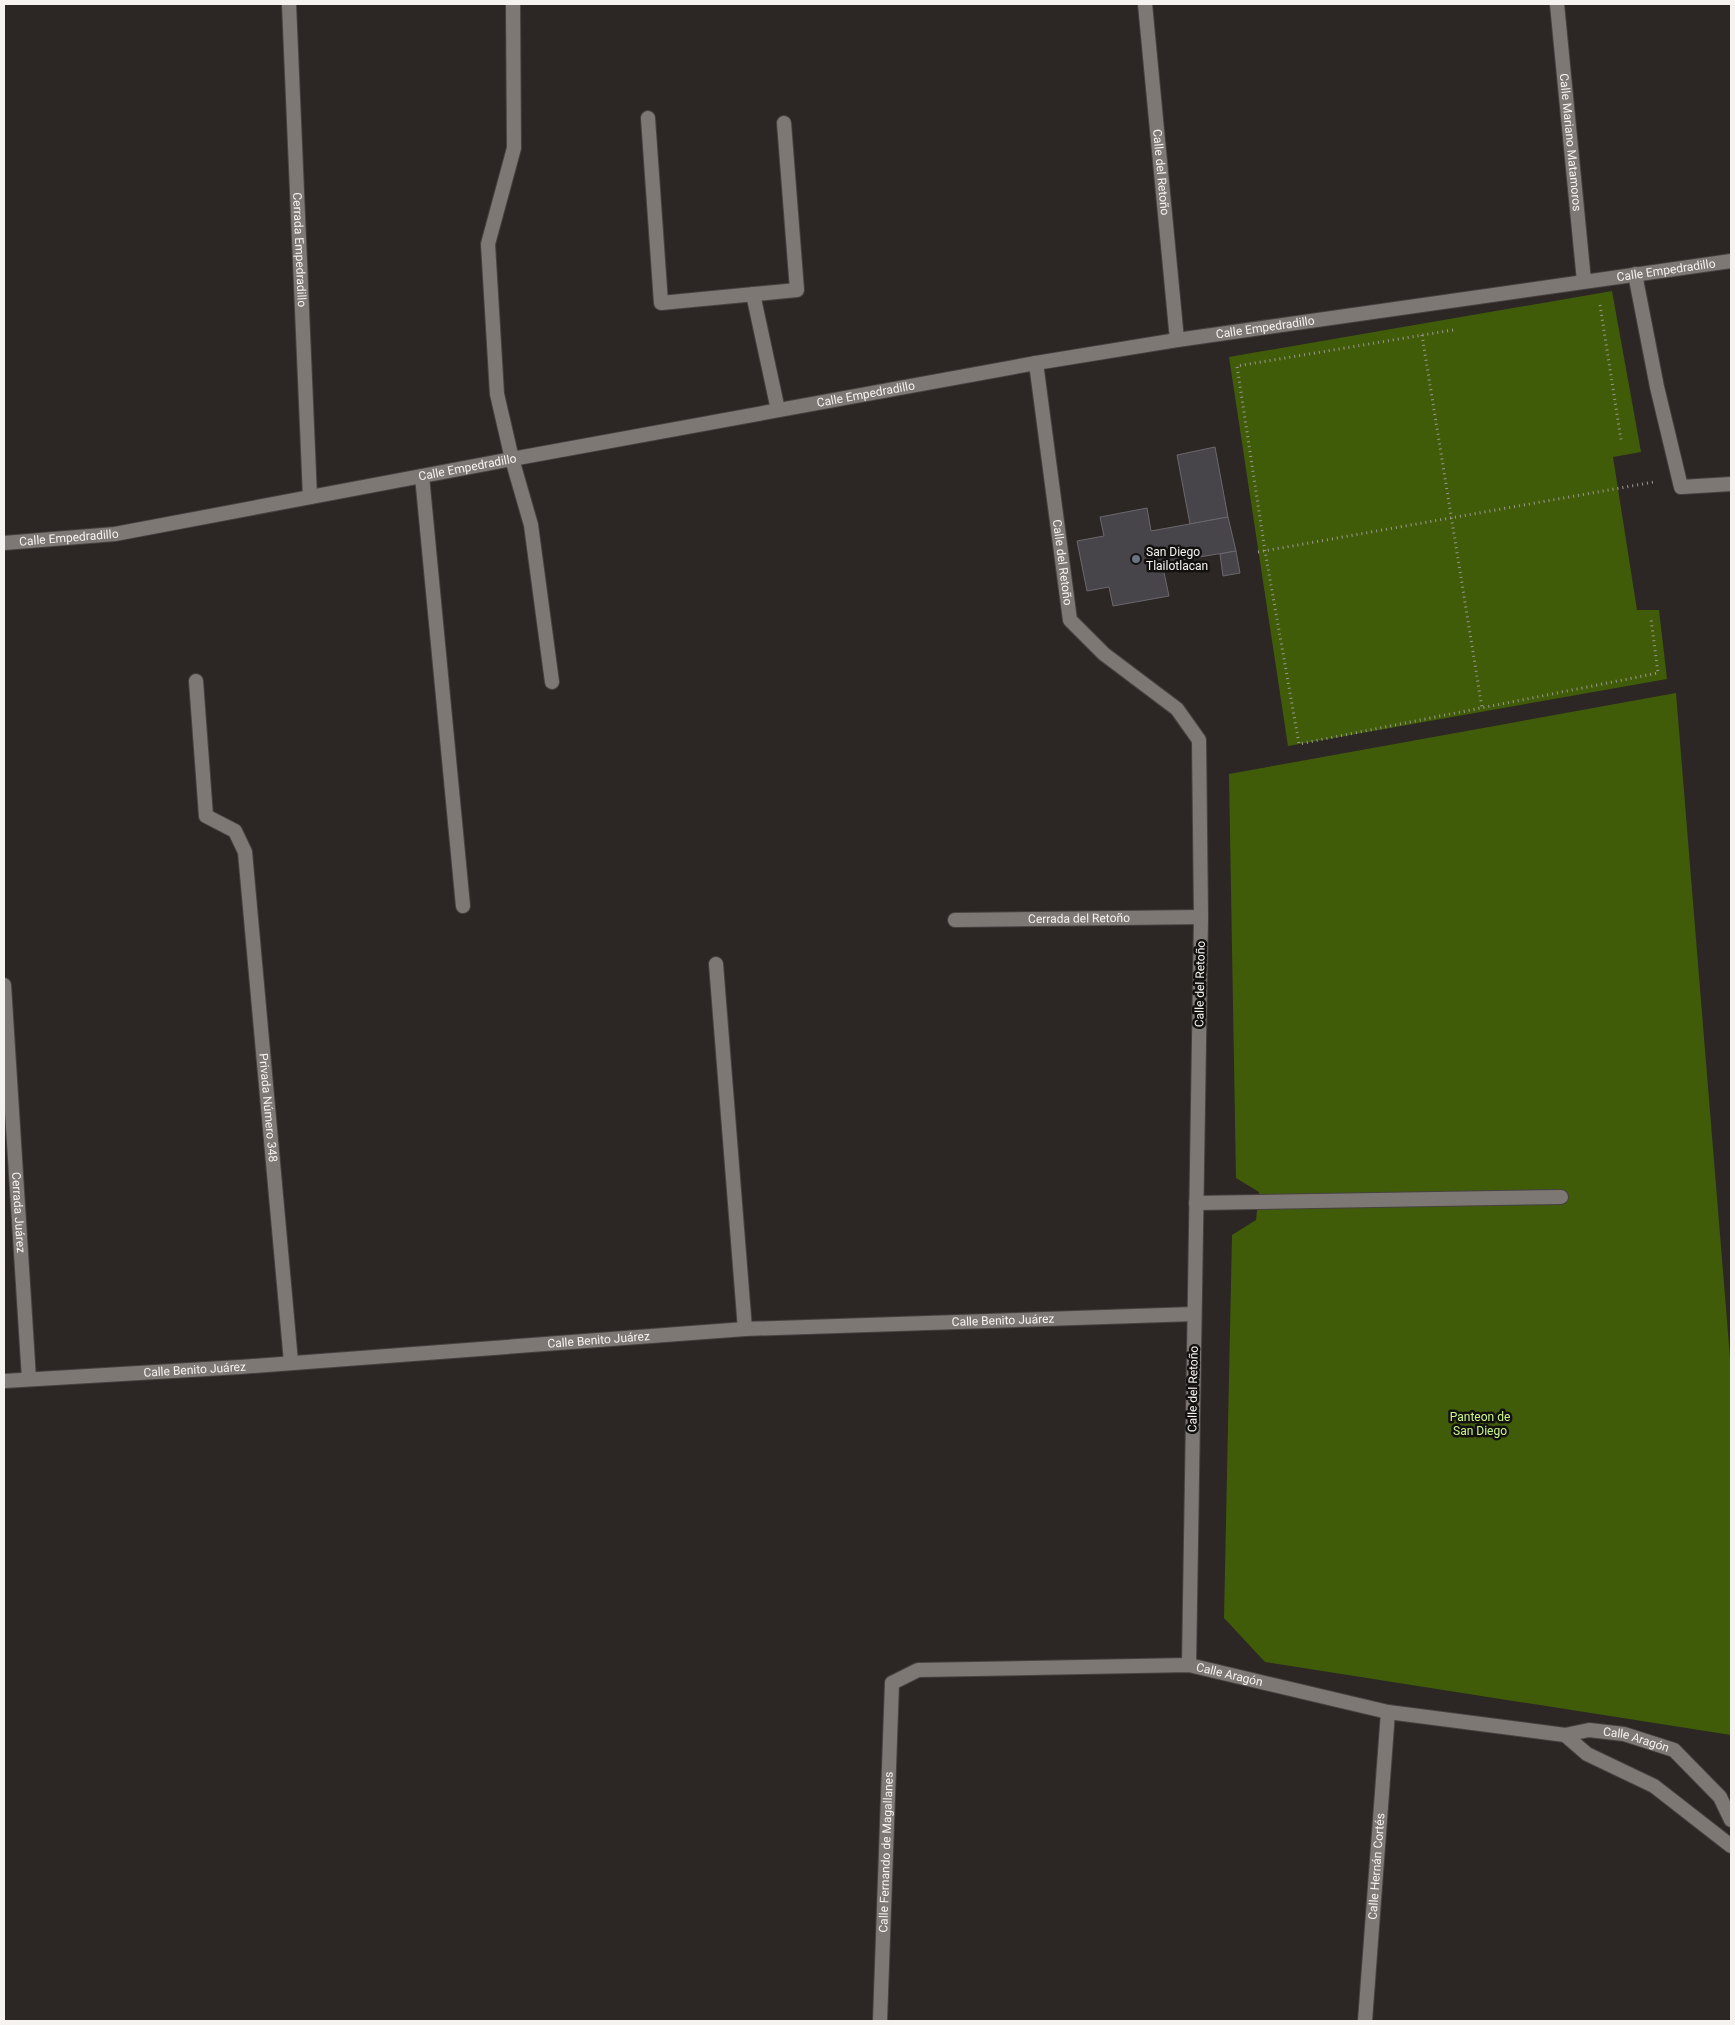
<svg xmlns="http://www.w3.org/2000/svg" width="1735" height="2025" font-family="Roboto,sans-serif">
<rect width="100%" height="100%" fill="#2c2725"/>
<g fill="#415c08">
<path d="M1612 291 1641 452 1613 457 1637 610H1659L1667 679 1288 746 1229 357Z"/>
<path d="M1676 693 1731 1370V1735L1265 1662 1224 1618 1232 1235 1256 1220 1259 1192 1236 1178 1229 774Z"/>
</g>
<g fill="#48454a" stroke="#6b686d">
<path d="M1215 447 1228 517 1190 524 1177 455Z"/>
<path d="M1147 508 1151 531 1228 517 1236 551 1162 563 1169 596 1113 606 1109 587 1087 591 1077 541 1104 536 1100 517Z"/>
<path d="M1236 551 1240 573 1223 576 1220 554Z"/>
</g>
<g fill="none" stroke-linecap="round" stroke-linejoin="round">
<g stroke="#464240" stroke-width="16">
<path id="service" d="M1196 1203 1561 1197"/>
</g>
<g stroke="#464240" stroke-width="16">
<g id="minor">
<path id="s1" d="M289 4 310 497"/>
<path d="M513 4 514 148 488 244 497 394 512 459 531 525 552 682"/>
<path id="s2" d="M1145 4 1177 340"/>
<path id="s3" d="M1557 4 1584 281"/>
<path d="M648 118 661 303 797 290 784 123"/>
<path d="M1635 274 1657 387 1681 487 1731 484"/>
<path d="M753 294 778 410"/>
<path id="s4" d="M1036 363 1070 620 1104 654 1177 709 1199 740 1201 917 1189 1665"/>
<path d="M422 476 463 906"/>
<path id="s5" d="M4 543 115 534 512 459 1036 363 1177 340 1731 261"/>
<path id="s6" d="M196 681 206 816 235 831 245 852 291 1362"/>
<path id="s7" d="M955 920 1201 917"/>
<path d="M716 964 745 1329"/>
<path id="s8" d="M4 985 29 1379"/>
<path id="s9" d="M4 1381 240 1367 745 1329 1194 1314"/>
<path d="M1565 1735 1587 1754 1654 1786 1731 1846"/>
<path id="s10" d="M880 2021 892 1683 918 1670 1189 1665 1388 1712 1565 1735 1589 1730 1624 1734 1674 1750 1720 1797 1731 1820"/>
<path id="s11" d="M1365 2021 1388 1712"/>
</g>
</g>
<g stroke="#9a9694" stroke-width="3" stroke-dasharray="1 4" stroke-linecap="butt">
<path d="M1600 305 1621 440"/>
<path d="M1453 330 1237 366 1265 551 1299 744 1658 673 1651 619"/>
<path d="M1422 335 1482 708"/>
<path d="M1258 552 1654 482"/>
</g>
<use href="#service" stroke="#7e7875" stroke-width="14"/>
<use href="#minor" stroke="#7e7875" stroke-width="14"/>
</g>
<circle fill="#6b7280" stroke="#131110" stroke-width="2" cx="1136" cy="559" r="5"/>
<g text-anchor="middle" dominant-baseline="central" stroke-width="5" stroke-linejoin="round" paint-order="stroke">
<g font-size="12" fill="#f5f2f0" stroke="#131110">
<text stroke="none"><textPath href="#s3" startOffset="139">Calle Mariano Matamoros</textPath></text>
<text stroke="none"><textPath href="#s2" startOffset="169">Calle del Retoño</textPath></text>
<text stroke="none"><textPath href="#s1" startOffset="246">Cerrada Empedradillo</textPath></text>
<text stroke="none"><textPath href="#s5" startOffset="1685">Calle Empedradillo</textPath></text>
<text stroke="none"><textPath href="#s5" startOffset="1280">Calle Empedradillo</textPath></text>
<text stroke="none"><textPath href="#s5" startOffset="875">Calle Empedradillo</textPath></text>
<text stroke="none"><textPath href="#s5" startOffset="470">Calle Empedradillo</textPath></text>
<text stroke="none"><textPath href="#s5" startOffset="65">Calle Empedradillo</textPath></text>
<text stroke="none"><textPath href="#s4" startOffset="201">Calle del Retoño</textPath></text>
<text stroke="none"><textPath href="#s7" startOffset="124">Cerrada del Retoño</textPath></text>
<text transform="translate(1200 984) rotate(-89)">Calle del Retoño</text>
<text stroke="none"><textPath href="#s6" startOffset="448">Privada Número 348</textPath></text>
<text stroke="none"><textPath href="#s8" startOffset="228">Cerrada Juárez</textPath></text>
<text stroke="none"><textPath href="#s9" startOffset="1001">Calle Benito Juárez</textPath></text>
<text stroke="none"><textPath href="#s9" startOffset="596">Calle Benito Juárez</textPath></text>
<text stroke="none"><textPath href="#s9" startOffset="191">Calle Benito Juárez</textPath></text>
<text transform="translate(1193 1389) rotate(-89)">Calle del Retoño</text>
<text stroke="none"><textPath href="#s10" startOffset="680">Calle Aragón</textPath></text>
<text stroke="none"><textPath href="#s10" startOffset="1094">Calle Aragón</textPath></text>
<text stroke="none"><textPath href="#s10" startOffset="169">Calle Fernando de Magallanes</textPath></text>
<text stroke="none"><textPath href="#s11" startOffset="155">Calle Hernán Cortés</textPath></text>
</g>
<g font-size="12" fill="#f5f2f0" stroke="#131110" text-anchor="start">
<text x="1146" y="552">San Diego<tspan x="1146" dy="14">Tlailotlacan</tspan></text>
</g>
<g font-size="12" fill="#cbf68a" stroke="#131110">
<text x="1480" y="1417">Panteon de<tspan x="1480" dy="14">San Diego</tspan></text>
</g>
</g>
<rect width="1735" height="2025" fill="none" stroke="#f5f2f0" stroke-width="10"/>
</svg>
